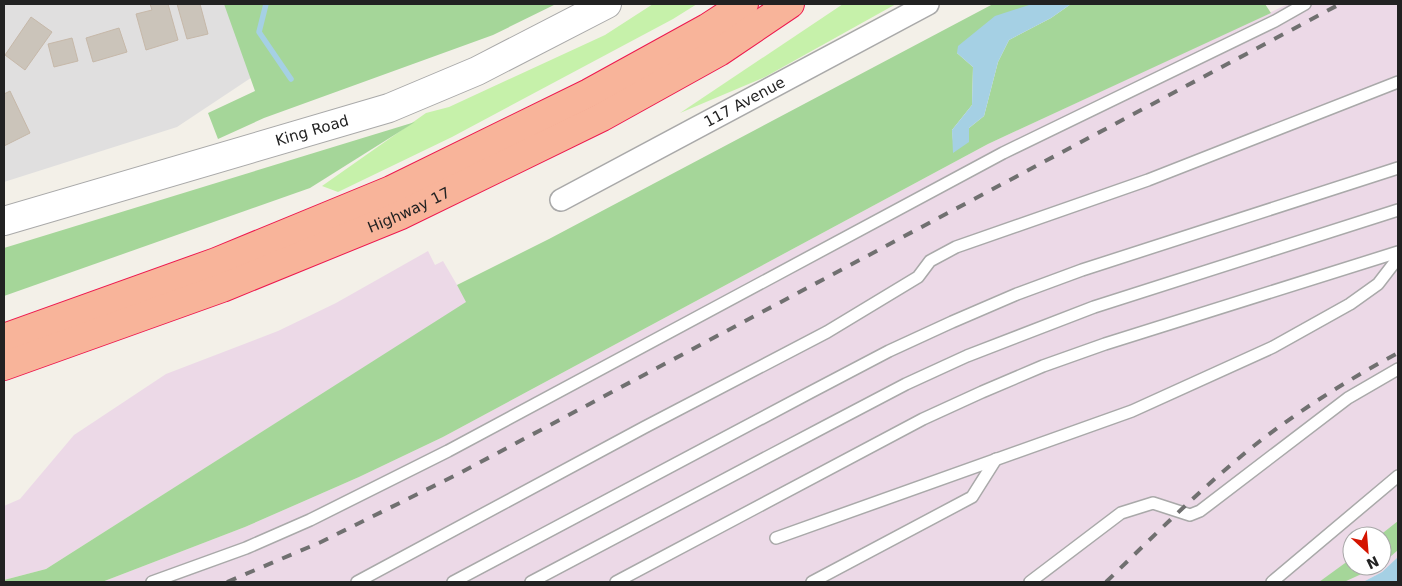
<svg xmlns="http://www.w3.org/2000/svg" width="1402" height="586" font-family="'DejaVu Sans',sans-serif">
<rect width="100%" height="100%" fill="#f3f0e8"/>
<path fill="#e0dfdf" d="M4 4H362L177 127 4 182Z"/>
<g fill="#ecd9e7" fill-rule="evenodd">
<path d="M1288 4H1398V557L1382 572 1363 582H102L245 527 359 477 443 437 988 144ZM1352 536H1382V566H1352Z"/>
<path d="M428 251 435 265 443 261 467 302 46 569 4 580V506L20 499 74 435 166 374 278 331 336 303Z"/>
</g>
<g fill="#c6f1aa">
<path d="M653 4H697L673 19 452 137 338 192 322 186 426 113 449 107 605 35Z"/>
<path d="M843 4H896L765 77 680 113Z"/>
</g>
<g fill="#a5d699">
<path d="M224 4H556L493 35 264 118 218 139 208 113 255 91Z"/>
<path d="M993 4H1032L957 53 973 67 972 105 952 130 954 152 969 128 984 116 998 62 1009 40 1051 18 1071 4H1265L1271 13 988 144 443 437 359 477 245 527 102 582H4V580L46 569 466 302 457 285 549 239Z"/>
<path d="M415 122 310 188 4 296V248Z"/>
<path d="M1398 521V550L1382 564V536H1379Z"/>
<path d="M1352 558V566H1379L1344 582H1319Z"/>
</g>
<g fill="#a5d0e4">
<path d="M1032 4H1071L1051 18 1009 40 998 62 984 116 969 128V142L953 153 952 130 972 105 973 67 957 53 958 46 995 16Z"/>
<path d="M1398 557V582H1363L1382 572Z"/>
</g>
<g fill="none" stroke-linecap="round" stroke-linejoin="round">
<path stroke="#a5d0e4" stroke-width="5.5" d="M266 4 259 32 291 79"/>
</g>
<g fill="#cbc4ba" stroke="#c6b8a9">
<path d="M150 4H168L178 40 146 50 136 14 152 10Z"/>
<path d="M177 4H200L208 34 187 39Z"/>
<path d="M31 17 52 32 25 70 5 55Z"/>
<path d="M119 28 127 52 93 62 86 38Z"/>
<path d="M72 38 78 61 54 67 48 44Z"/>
<path d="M10 91 30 133 4 146V94Z"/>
</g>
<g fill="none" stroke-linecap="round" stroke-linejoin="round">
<g stroke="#a9a9a9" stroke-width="14">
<g id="service">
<path d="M776 538 1132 411 1273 347 1350 304 1378 284 1398 258"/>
<path d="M152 582 246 548 310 520 448 451 1003 153 1275 21 1305 4"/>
<path d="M357 582 645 427 827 332 918 277 930 261 956 247 1148 180 1398 82"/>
<path d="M453 582 809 393 889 351 952 322 1017 294 1082 270 1398 168"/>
<path d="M531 582 826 426 906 384 967 356 1094 307 1398 210"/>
<path d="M616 582 923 419 982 392 1043 366 1105 344 1398 252"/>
<path d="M812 582 972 497 996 459"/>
<path d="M1030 582 1121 513 1153 503 1190 515 1200 511 1348 398 1398 369"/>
<path d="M1272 582 1398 476"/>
</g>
</g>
<g stroke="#a9a9a9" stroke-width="24">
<g id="minor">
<path id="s1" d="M561 200 928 4"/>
</g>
</g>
<g stroke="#a9a9a9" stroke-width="30">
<g id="tertiary">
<path id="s2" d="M4 221 389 108 477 71 607 4"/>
</g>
</g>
<g stroke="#ed194e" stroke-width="30">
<g id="trunk">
<path d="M4 338 216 262 391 190 589 93 707 28 744 4"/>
<path id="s3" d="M4 366 222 288 401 215 602 117 719 52 790 4"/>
</g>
</g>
<use href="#service" stroke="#fff" stroke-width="11"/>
<use href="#minor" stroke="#fff" stroke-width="21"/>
<use href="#tertiary" stroke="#fff" stroke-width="28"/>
<use href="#trunk" stroke="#f8b49a" stroke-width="28"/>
<g stroke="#707070" stroke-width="4" stroke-dasharray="10 10" stroke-linecap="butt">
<path d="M227 582 321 542 460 473 1340 4"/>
<path d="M1106 582C1156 534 1205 484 1260 441 1303 408 1351 378 1398 353"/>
</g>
</g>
<g text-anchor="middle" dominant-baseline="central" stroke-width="4.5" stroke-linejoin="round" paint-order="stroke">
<g font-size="15" fill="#222" stroke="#fff">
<text stroke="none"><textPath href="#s1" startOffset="208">117 Avenue</textPath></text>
<text stroke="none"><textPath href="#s2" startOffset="321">King Road</textPath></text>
<text stroke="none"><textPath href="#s3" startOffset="434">Highway 17</textPath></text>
</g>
</g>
<rect width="1402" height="586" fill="none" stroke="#222222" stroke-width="10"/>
<g transform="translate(1367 551) rotate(154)"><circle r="24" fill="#ffffff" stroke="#a7a7a7"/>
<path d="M0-4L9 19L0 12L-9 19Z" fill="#d41400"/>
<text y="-8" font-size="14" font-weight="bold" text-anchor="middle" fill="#222222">N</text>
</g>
</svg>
